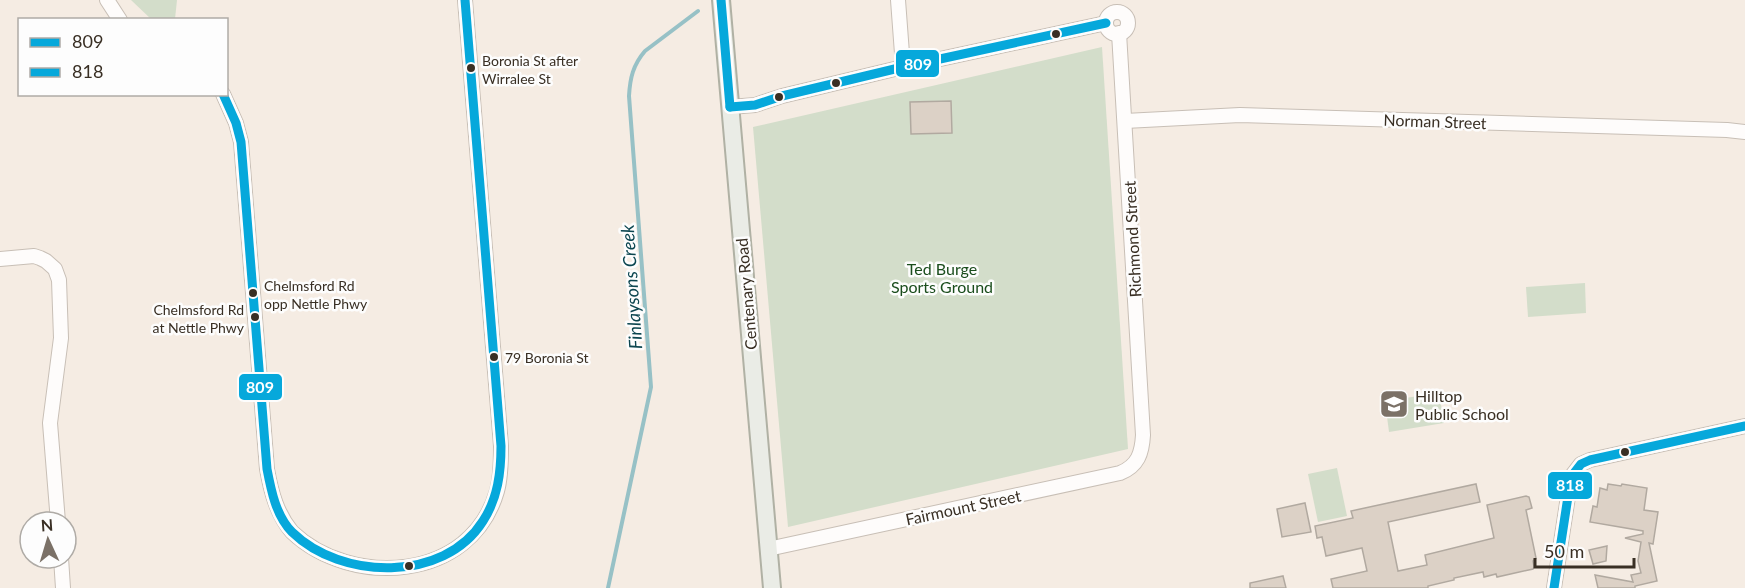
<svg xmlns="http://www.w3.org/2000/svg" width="1745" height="588" font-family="Lato,sans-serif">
<rect width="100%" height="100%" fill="#f5ece3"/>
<g fill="#d3ddca">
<path d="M131 0H177L175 19H151Z"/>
<path d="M1102 47 1128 449 788 527 753 127Z"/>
<path d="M1585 283 1586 313 1528 317 1526 287Z"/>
<path d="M1439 393 1444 423 1389 432 1385 401Z"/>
<path d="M1337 468 1347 516 1318 522 1308 474Z"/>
</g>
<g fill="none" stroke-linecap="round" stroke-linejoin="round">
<path stroke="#97c1c6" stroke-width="4" d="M608 588 651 387 629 96C630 78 633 65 645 51L698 11"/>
</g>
<g fill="#dcd1c6" stroke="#b1a9a0" stroke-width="1.5">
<path d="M951 101 952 133 911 134 910 102Z"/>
<path d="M1476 484 1480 502 1388 522 1398 571 1427 565 1425 555 1494 538 1487 505 1526 496 1529 497 1532 508 1526 510 1536 558 1533 561 1534 567 1533 569 1497 577 1496 574 1484 577 1483 572 1454 578V580L1428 586V588H1333L1331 579 1367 571 1362 548 1326 556 1322 537 1317 538 1315 526 1353 518 1351 511Z"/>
<path d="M1608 484 1621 486 1622 484 1647 488 1644 510 1658 512 1653 544 1649 543 1657 581 1635 586V588H1598L1595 575 1633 582 1631 575 1641 573 1638 561 1641 542 1625 538 1643 534V531L1590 522 1593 506 1597 507 1600 488 1607 490Z"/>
<path d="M1305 503 1311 532 1282 537 1277 509Z"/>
<path d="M1607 546 1606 561 1593 564 1589 550Z"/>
<path d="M1283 576 1286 588H1250V583Z"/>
</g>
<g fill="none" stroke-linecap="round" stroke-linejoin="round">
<g stroke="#c8bfb6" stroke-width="16">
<g id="minor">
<path d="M107 0 120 20"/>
<path d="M898 0 903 67"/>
<circle cx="1117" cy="23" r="11"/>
<path d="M223 94 236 123 241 142 267 469C271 492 277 514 292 532 351 588 471 582 497 491 501 477 501 461 501 446L465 0"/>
<path d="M730 107 755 105 782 96 903 67 1106 23"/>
<path d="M1125 121 1240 115 1727 130 1745 132"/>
<path d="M0 259 34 256 40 258 46 261 55 269 59 280 61 338 50 423 58 522"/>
<path d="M768 549 1120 473C1138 466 1142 453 1143 435L1119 33"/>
<path d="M61 558 63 588"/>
<path d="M1554 588 1571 477 1581 464 1590 460 1745 426"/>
</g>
</g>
<g stroke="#b0b1a4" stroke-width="20">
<path id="major" d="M721 0 772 588"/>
</g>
<use href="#minor" stroke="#fefcfb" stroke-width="14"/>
<use href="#major" stroke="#eaece6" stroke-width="16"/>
<g stroke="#fdfdfd" stroke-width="14">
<g id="bus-1">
<path d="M721 0 730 107"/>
<path d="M223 94 236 123 241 142 267 469C271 490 276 516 292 532 341 580 444 583 483 521 498 498 501 472 501 446L465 0"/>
<path d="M730 107 755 105 782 96 903 67 1106 23"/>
</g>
</g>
<g stroke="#fdfdfd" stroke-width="14">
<path id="bus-2" d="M1554 588 1571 477 1581 464 1590 460 1745 426"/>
</g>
<use href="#bus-1" stroke="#06a8db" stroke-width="9"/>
<use href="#bus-2" stroke="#06a8db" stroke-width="9"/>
</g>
<defs>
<g id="school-square" transform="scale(1.5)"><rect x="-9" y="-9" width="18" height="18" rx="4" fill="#7b7167" stroke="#fdfdfd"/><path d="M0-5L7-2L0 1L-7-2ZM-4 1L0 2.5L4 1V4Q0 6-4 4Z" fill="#fff"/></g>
</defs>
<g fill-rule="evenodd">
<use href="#school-square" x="1394" y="404"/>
</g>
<g fill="#392f24" stroke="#fdfdfd" stroke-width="2">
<circle cx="1056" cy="34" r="5"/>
<circle cx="471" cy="68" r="5"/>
<circle cx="836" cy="83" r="5"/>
<circle cx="779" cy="97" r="5"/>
<circle cx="253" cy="293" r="5"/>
<circle cx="255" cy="317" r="5"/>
<circle cx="494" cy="357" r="5"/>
<circle cx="1625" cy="452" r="5"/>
<circle cx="409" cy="566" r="5"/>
</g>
<g text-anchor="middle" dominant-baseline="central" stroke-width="5" stroke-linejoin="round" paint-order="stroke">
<g font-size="14" fill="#392f24" stroke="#fdfdfd" text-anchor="start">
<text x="482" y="60">Boronia St after<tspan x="482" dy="18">Wirralee St</tspan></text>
<text x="264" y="285">Chelmsford Rd<tspan x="264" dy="18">opp Nettle Phwy</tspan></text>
<text x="244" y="309" text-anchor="end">Chelmsford Rd<tspan x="244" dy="18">at Nettle Phwy</tspan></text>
<text x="505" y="357">79 Boronia St</text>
</g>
<g font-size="16" fill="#392f24" stroke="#fdfdfd">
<text transform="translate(1435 121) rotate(2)">Norman Street</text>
<text transform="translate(1132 239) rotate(-93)">Richmond Street</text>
<text transform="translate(746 294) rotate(-95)">Centenary Road</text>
<text transform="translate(963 507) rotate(-12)">Fairmount Street</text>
</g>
<g font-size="16" fill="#1a4d1c" stroke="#fdfdfd">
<text x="942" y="268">Ted Burge<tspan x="942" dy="18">Sports Ground</tspan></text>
</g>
<g font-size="16" fill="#392f24" stroke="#fdfdfd" text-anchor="start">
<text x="1415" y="395">Hilltop<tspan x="1415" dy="18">Public School</tspan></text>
</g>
<g font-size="18" font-style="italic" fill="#0b454f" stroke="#fdfdfd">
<text transform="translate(631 287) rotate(-94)">Finlaysons Creek</text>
</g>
</g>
<g stroke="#fdfdfd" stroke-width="2">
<rect x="895" y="49" width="45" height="29" rx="6" fill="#06a8db"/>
<rect x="238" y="373" width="45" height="28" rx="6" fill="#06a8db"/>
<rect x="1547" y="471" width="46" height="29" rx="6" fill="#06a8db"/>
</g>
<g font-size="16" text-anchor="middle" font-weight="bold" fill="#fff">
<text x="918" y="70">809</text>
<text x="260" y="393">809</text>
<text x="1570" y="491">818</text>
</g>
<rect x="18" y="18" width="210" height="78" fill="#fdfdfd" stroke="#afaba6" stroke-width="1.5"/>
<rect x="30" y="38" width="30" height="9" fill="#06a8db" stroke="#afaba6" stroke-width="1.5"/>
<text x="72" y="48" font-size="18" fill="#392f24">809</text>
<rect x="30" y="68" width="30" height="9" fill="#06a8db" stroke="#afaba6" stroke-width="1.5"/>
<text x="72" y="78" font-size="18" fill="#392f24">818</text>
<g transform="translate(48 540) rotate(356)"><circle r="28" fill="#fdfdfd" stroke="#afaba6" stroke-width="1.5"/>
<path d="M0-4.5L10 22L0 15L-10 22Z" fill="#7b7167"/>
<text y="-9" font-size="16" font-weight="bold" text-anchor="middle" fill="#392f24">N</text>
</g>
<path d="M1535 558v9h99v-9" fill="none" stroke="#392f24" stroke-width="3"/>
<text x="1544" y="558" font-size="18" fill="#392f24" stroke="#fdfdfd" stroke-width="4.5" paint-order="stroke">50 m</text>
</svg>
